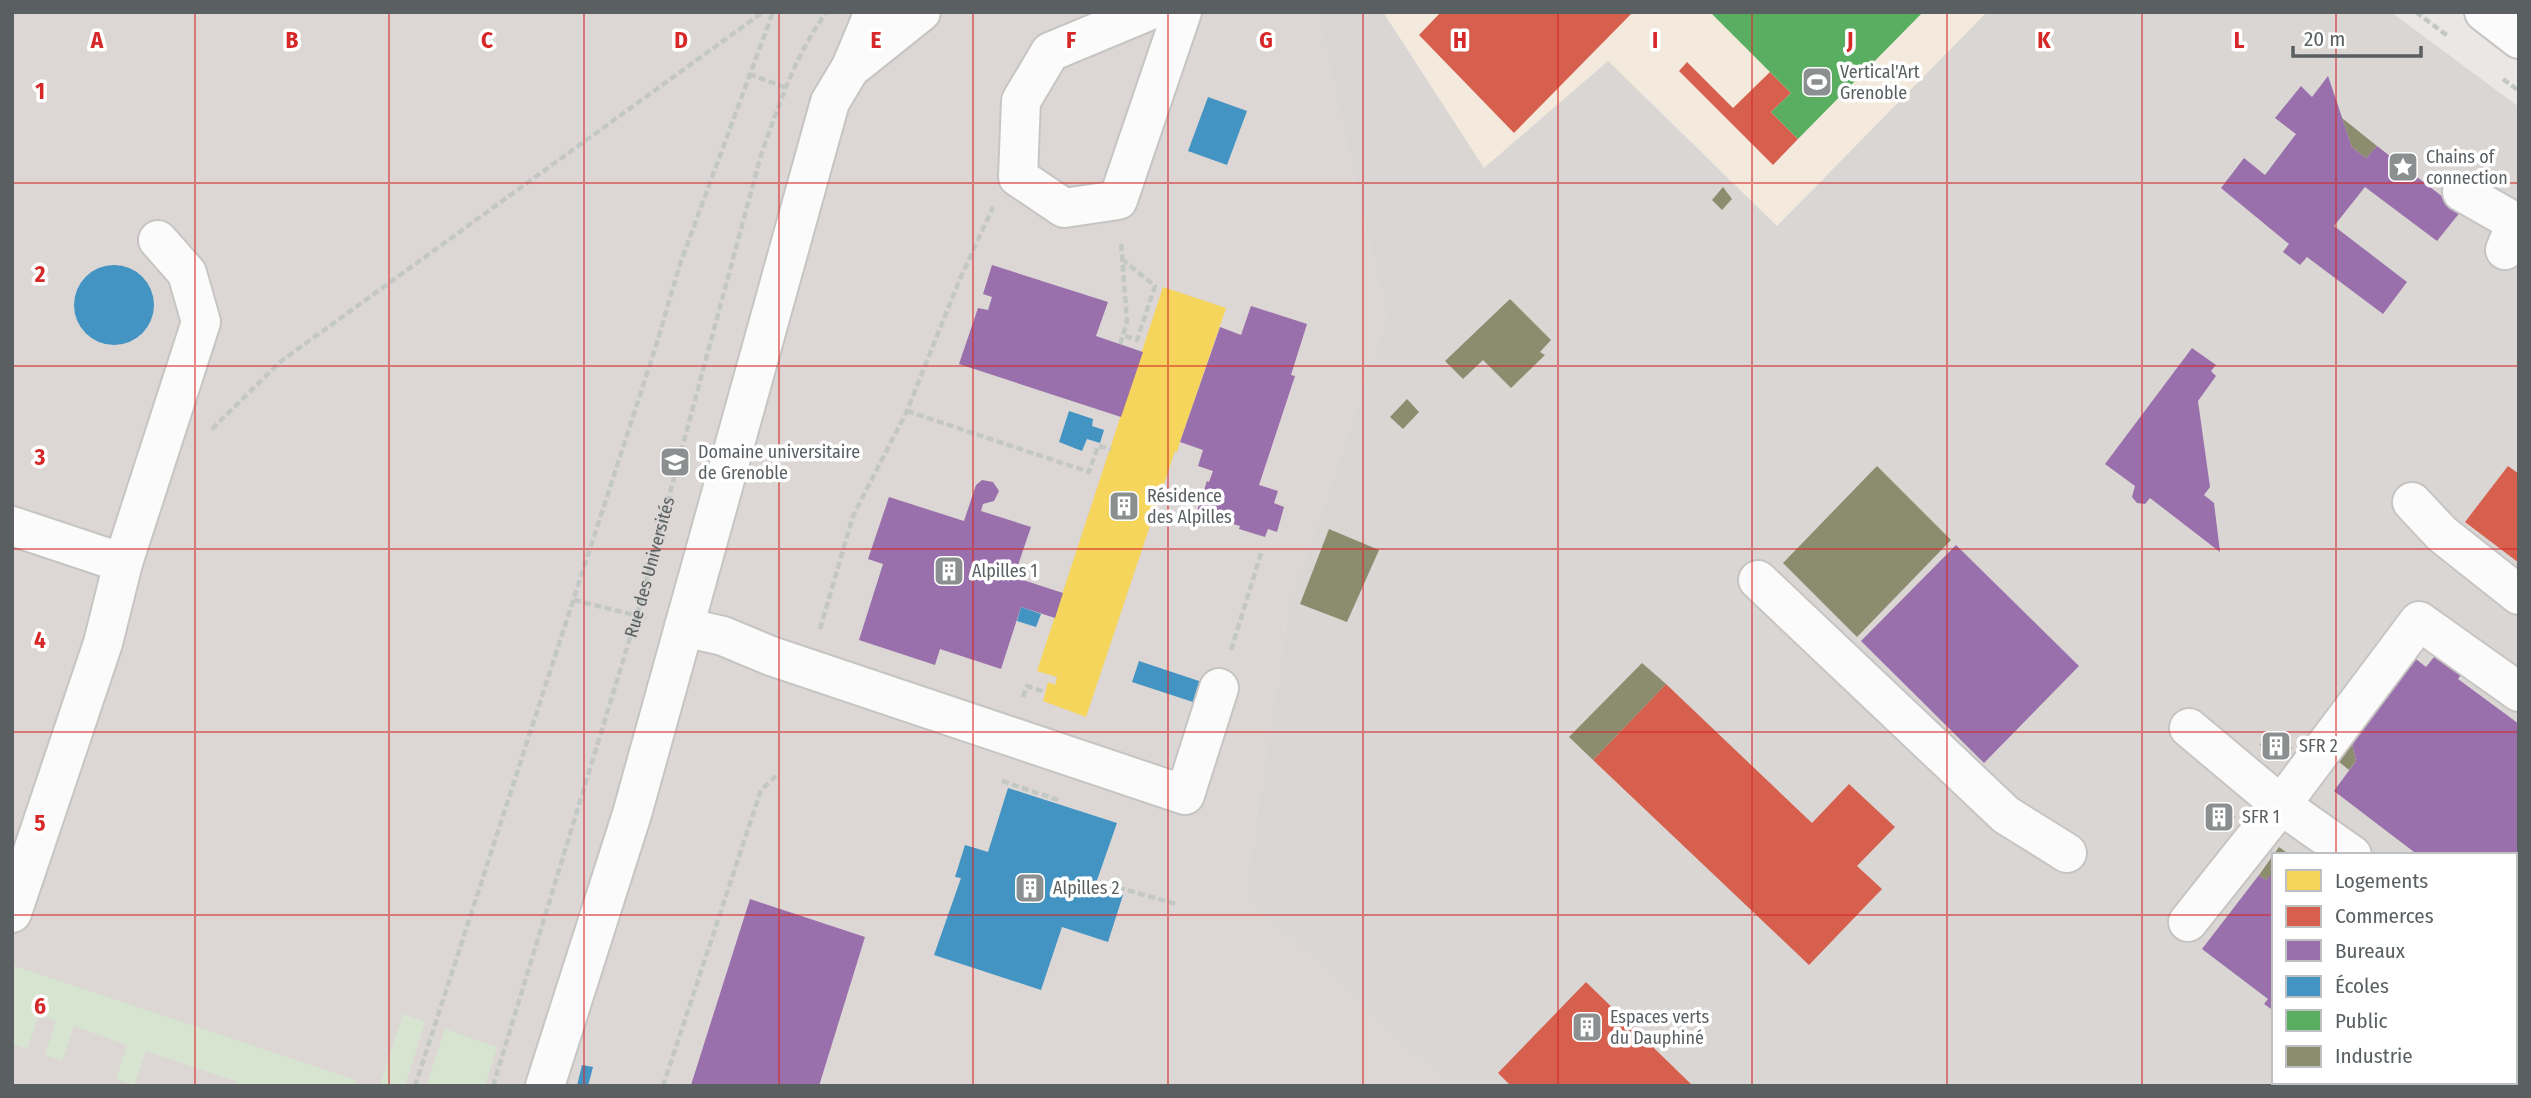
<svg xmlns="http://www.w3.org/2000/svg" width="2531" height="1098" font-family="'Fira Sans Condensed',sans-serif">
<rect width="100%" height="100%" fill="#eae7e4"/>
<path fill="#f3eadd" d="M1383 12H1987L1777 226 1608 61 1484 168Z"/>
<path fill="#dad6d4" fill-rule="evenodd" d="M1316 12H1383L1484 168 1608 61 1777 226 1987 12H2391L2519 107V1086H1447L1244 896 1288 607 1386 317ZM2274 855H2515V1082H2274Z"/>
<path fill="#dcd7d4" d="M12 12H1316L1386 317 1288 607 1244 896 1447 1086H12Z"/>
<g fill="#d6e4d0">
<path d="M12 965 356 1080 355 1086H237L238 1082 146 1051 134 1085 116 1079 127 1045 74 1026 62 1061 45 1055 56 1021 39 1015 27 1049 12 1044Z"/>
<path d="M403 1014 425 1022 405 1086H380Z"/>
<path d="M445 1029 497 1047 485 1086H426Z"/>
</g>
<path fill="#f6d55c" d="M1163 287 1226 308 1180 442 1177 452 1175 451 1086 717 1043 701 1048 682 1055 685 1057 677 1037 671Z"/>
<g fill="#d6604d">
<path d="M1441 12H1633L1514 133 1419 35Z"/>
<path d="M1687 62 1733 108 1770 72 1791 93 1771 112 1798 139 1773 165 1679 71Z"/>
<path d="M2508 466 2519 474V563L2465 522Z"/>
<path d="M1666 684 1812 823 1849 784 1895 827 1857 866 1882 889 1809 965 1593 760Z"/>
<path d="M1586 982 1693 1086H1511L1498 1073Z"/>
</g>
<g fill="#9970ab">
<path d="M2328 76 2352 147 2366 158 2377 146 2461 211 2437 241 2365 187 2334 226 2407 282 2383 314 2307 257 2300 265 2283 252 2289 244 2221 188 2244 158 2265 175 2296 134 2275 118 2301 86 2312 97Z"/>
<path d="M992 265 1108 302 1096 336 1143 352 1121 417 959 364 978 308 988 310 992 297 983 294Z"/>
<path d="M1251 306 1307 324 1291 375 1295 376 1259 485 1278 491 1274 503 1284 507 1277 532 1268 529 1265 537 1239 529 1240 526 1230 523 1229 525 1196 514 1207 481 1209 482 1213 471 1198 466 1203 450 1180 442 1220 327 1241 335Z"/>
<path d="M2192 348 2216 365 2211 371 2216 376 2198 401 2210 487 2204 495 2214 503 2220 552 2150 498 2145 504 2137 503 2132 497 2135 486 2105 464Z"/>
<path d="M982 480 993 482 999 491 994 501 983 504 981 511 1031 527 1014 577 1063 593 1055 618 1021 607 1001 669 940 649 935 665 859 640 883 564 868 559 889 497 964 521 976 485Z"/>
<path d="M1956 545 2079 666 1984 763 1861 641Z"/>
<path d="M2438 652 2464 671 2458 679 2519 724V930L2515 928V855H2418L2334 791 2356 761 2352 744 2358 734 2355 730 2412 656 2426 667Z"/>
<path d="M2274 869V1011L2264 1004 2268 999 2202 949 2259 875 2266 880Z"/>
<path d="M750 899 865 937 819 1086 691 1085Z"/>
<path d="M2398 1082H2449L2447 1086H2403Z"/>
</g>
<g fill="#4393c3">
<path d="M1208 97 1247 111 1227 165 1188 151Z"/>
<circle cx="114" cy="305" r="40"/>
<path d="M1069 411 1093 419 1092 426 1104 430 1100 443 1087 439 1082 451 1059 442Z"/>
<path d="M1021 607 1041 614 1036 627 1017 621Z"/>
<path d="M1139 661 1205 683 1199 704 1132 682Z"/>
<path d="M1008 788 1117 823 1095 886 1123 895 1108 942 1062 927 1041 990 934 955 961 878 955 877 965 845 988 852Z"/>
<path d="M582 1065 593 1067 588 1086H577Z"/>
</g>
<path fill="#5aae61" d="M1710 12H1923L1798 139 1771 112 1791 93Z"/>
<g fill="#8c8c6e">
<path d="M2342 118 2377 146 2366 158 2352 147Z"/>
<path d="M1723 187 1732 199 1722 210 1712 200Z"/>
<path d="M1510 299 1551 340 1540 352 1545 355 1511 388 1483 360 1463 379 1445 361Z"/>
<path d="M1407 399 1419 412 1403 429 1390 417Z"/>
<path d="M1877 466 1951 540 1857 637 1783 563Z"/>
<path d="M1329 529 1379 550 1347 622 1300 604Z"/>
<path d="M1642 663 1666 684 1593 760 1569 737Z"/>
<path d="M2355 730 2358 734 2352 744 2356 761 2349 770 2334 758Z"/>
<path d="M2270 731 2292 748 2282 761 2260 745Z"/>
<path d="M2214 802 2235 817 2225 832 2204 817Z"/>
<path d="M2279 847 2290 855H2274V872L2266 880 2259 875Z"/>
</g>
<g fill="none" stroke-linecap="round" stroke-linejoin="round">
<g stroke="#c6c5c4" stroke-width="42">
<g id="minor">
<path d="M1146 12 1050 52 1021 101 1018 177 1064 208 1118 200 1182 12"/>
<path d="M2484 12 2519 39"/>
<path d="M856 64 921 12"/>
<path d="M2462 192 2506 217 2513 230 2505 250"/>
<path d="M2412 502 2442 534 2519 595"/>
<path d="M12 526 123 563"/>
<path d="M1758 580 2006 815 2067 853"/>
<path d="M684 627 723 636 771 656 1185 795 1219 688"/>
<path d="M2189 728 2281 805 2352 855"/>
<path d="M12 913 103 643 123 563 201 322 187 273 158 240"/>
<path d="M2188 922 2281 805 2419 621 2519 692"/>
<path d="M545 1086 632 814 830 102 851 67 874 12"/>
</g>
</g>
<g stroke="#c4c8c5" stroke-width="4.5" stroke-dasharray="7 3.5" stroke-linecap="butt">
<path d="M2416 12 2449 37"/>
<path d="M749 74 787 88"/>
<path d="M2503 79 2519 91"/>
<path d="M1122 259 1155 286 1137 340 1123 335"/>
<path d="M1120 344 1127 322 1121 242"/>
<path d="M907 411 1089 472 1098 446 1111 449"/>
<path d="M212 429 280 362 763 12"/>
<path d="M574 600 646 618"/>
<path d="M820 629 853 516 907 411 959 281 993 207"/>
<path d="M1231 650 1262 550"/>
<path d="M1023 697 1027 686 1045 692"/>
<path d="M1002 781 1058 800"/>
<path d="M1111 891 1113 886 1176 904"/>
<path d="M415 1086 655 349 680 264 773 12"/>
<path id="s1" d="M493 1086 637 615 761 155C779 105 795 55 826 13"/>
<path d="M663 1086 761 790 777 775"/>
</g>
<use href="#minor" stroke="#fcfbfb" stroke-width="38"/>
</g>
<path fill="none" stroke="#d62828" stroke-width="2" stroke-opacity="0.55" d="M195 12V1086M389 12V1086M584 12V1086M779 12V1086M973 12V1086M1168 12V1086M1363 12V1086M1558 12V1086M1752 12V1086M1947 12V1086M2142 12V1086M2336 12V855M12 183H2519M12 366H2519M12 549H2519M12 732H2519M12 915H2274M2515 915H2519M2336 1082V1086"/>
<defs>
<g id="stadium-square" transform="scale(1.575)"><rect x="-9" y="-9" width="18" height="18" rx="4" fill="#8c8f90" stroke="#fff"/><path d="M0-5a6.5 5 0 1 0 0 10a6.5 5 0 1 0 0-10ZM-3.5-1.8h7v3.6h-7Z" fill="#fff"/></g>
<g id="sight-square" transform="scale(1.575)"><rect x="-9" y="-9" width="18" height="18" rx="4" fill="#8c8f90" stroke="#fff"/><path d="M0-6L1.8-2.2L6-1.7L2.9 1.2L3.7 5.4L0 3.3L-3.7 5.4L-2.9 1.2L-6-1.7L-1.8-2.2Z" fill="#fff"/></g>
<g id="university-square" transform="scale(1.575)"><rect x="-9" y="-9" width="18" height="18" rx="4" fill="#8c8f90" stroke="#fff"/><path d="M0-5L7-2L0 1L-7-2ZM-4 1L0 2.5L4 1V4Q0 6-4 4Z" fill="#fff"/></g>
<g id="building-square" transform="scale(1.575)"><rect x="-9" y="-9" width="18" height="18" rx="4" fill="#8c8f90" stroke="#fff"/><path d="M-4-6H4V6H1V3H-1V6H-4ZM-2.5-4.3h1.7v1.8h-1.7ZM.8-4.3h1.7v1.8H.8ZM-2.5-1h1.7V.8h-1.7ZM.8-1h1.7V.8H.8Z" fill="#fff"/></g>
</defs>
<g fill-rule="evenodd">
<use href="#stadium-square" x="1817" y="82"/>
<use href="#sight-square" x="2403" y="167"/>
<use href="#university-square" x="675" y="462"/>
<use href="#building-square" x="1124" y="506"/>
<use href="#building-square" x="949" y="571"/>
<use href="#building-square" x="2276" y="746"/>
<use href="#building-square" x="2219" y="817"/>
<use href="#building-square" x="1030" y="888"/>
<use href="#building-square" x="1587" y="1027"/>
</g>
<g text-anchor="middle" dominant-baseline="central" stroke-width="7" stroke-linejoin="round" paint-order="stroke">
<g font-size="18" fill="#5a5f62" stroke="#fff" text-anchor="start">
<text x="1840" y="72">Vertical'Art<tspan x="1840" dy="21">Grenoble</tspan></text>
<text x="2426" y="157">Chains of<tspan x="2426" dy="21">connection</tspan></text>
<text x="698" y="452">Domaine universitaire<tspan x="698" dy="21">de Grenoble</tspan></text>
<text x="1147" y="496">Résidence<tspan x="1147" dy="21">des Alpilles</tspan></text>
<text x="972" y="571">Alpilles 1</text>
<text x="2299" y="746">SFR 2</text>
<text x="2242" y="817">SFR 1</text>
<text x="1053" y="888">Alpilles 2</text>
<text x="1610" y="1017">Espaces verts<tspan x="1610" dy="21">du Dauphiné</tspan></text>
</g>
<g font-size="18" fill="#5a5f62" stroke="#fff">
<text stroke="none"><textPath href="#s1" startOffset="542">Rue des Universités</textPath></text>
</g>
</g>
<g font-size="23" text-anchor="middle" font-weight="bold" fill="#d62828" stroke="#fff" stroke-width="7" stroke-linejoin="round" paint-order="stroke">
<text x="97" y="48">A</text>
<text x="292" y="48">B</text>
<text x="487" y="48">C</text>
<text x="681" y="48">D</text>
<text x="876" y="48">E</text>
<text x="1071" y="48">F</text>
<text x="1266" y="48">G</text>
<text x="1460" y="48">H</text>
<text x="1655" y="48">I</text>
<text x="1850" y="48">J</text>
<text x="2044" y="48">K</text>
<text x="2239" y="48">L</text>
<text x="40" y="99">1</text>
<text x="40" y="282">2</text>
<text x="40" y="465">3</text>
<text x="40" y="648">4</text>
<text x="40" y="831">5</text>
<text x="40" y="1014">6</text>
</g>
<rect width="2531" height="1098" fill="none" stroke="#5a5f62" stroke-width="28"/>
<rect x="2272" y="853" width="245" height="231" fill="#ffffff" stroke="#bdbfc0" stroke-width="2"/>
<rect x="2286" y="870" width="35" height="21" fill="#f6d55c" stroke="#bdbfc0" stroke-width="2"/>
<text x="2335" y="888" font-size="21" fill="#5a5f62">Logements</text>
<rect x="2286" y="906" width="35" height="21" fill="#d6604d" stroke="#bdbfc0" stroke-width="2"/>
<text x="2335" y="923" font-size="21" fill="#5a5f62">Commerces</text>
<rect x="2286" y="940" width="35" height="21" fill="#9970ab" stroke="#bdbfc0" stroke-width="2"/>
<text x="2335" y="958" font-size="21" fill="#5a5f62">Bureaux</text>
<rect x="2286" y="976" width="35" height="21" fill="#4393c3" stroke="#bdbfc0" stroke-width="2"/>
<text x="2335" y="993" font-size="21" fill="#5a5f62">Écoles</text>
<rect x="2286" y="1010" width="35" height="21" fill="#5aae61" stroke="#bdbfc0" stroke-width="2"/>
<text x="2335" y="1028" font-size="21" fill="#5a5f62">Public</text>
<rect x="2286" y="1046" width="35" height="21" fill="#8c8c6e" stroke="#bdbfc0" stroke-width="2"/>
<text x="2335" y="1063" font-size="21" fill="#5a5f62">Industrie</text>
<path d="M2293 46v10h128v-10" fill="none" stroke="#5a5f62" stroke-width="3.5"/>
<text x="2304" y="46" font-size="21" fill="#5a5f62" stroke="#ffffff" stroke-width="5" paint-order="stroke">20 m</text>
</svg>
